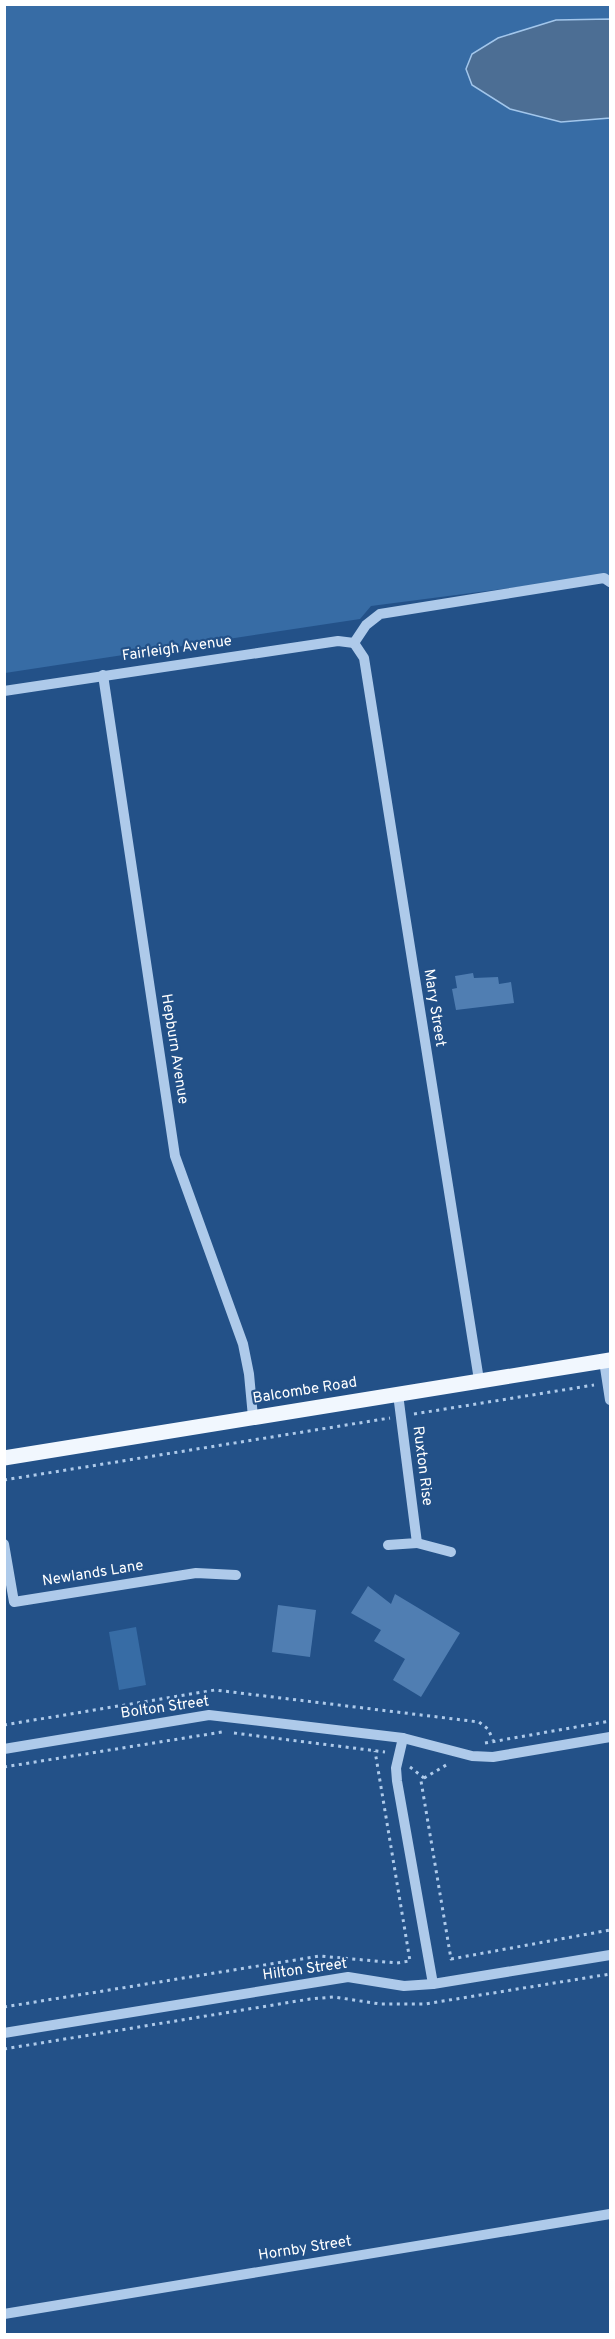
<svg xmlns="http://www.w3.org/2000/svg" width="615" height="2339" font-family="Overpass,sans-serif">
<rect width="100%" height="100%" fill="#235188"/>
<g fill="#376ca5">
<path d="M5 5H610V575L371 606 360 619 5 673Z"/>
<path d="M136 1627 146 1685 119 1690 109 1632Z"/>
</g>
<path fill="#4c6e94" stroke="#a2c6eb" stroke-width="1.5" d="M610 19V118L561 122 510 109 472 85 466 69 472 54 498 38 556 20Z"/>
<g fill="#507eb2">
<path d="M473 973 474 978 498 977 499 984 511 982 514 1003 456 1010 452 989 457 988 455 976Z"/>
<path d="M368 1586 391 1604 395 1594 460 1633 421 1697 393 1680 405 1659 374 1641 381 1630 351 1613Z"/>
<path d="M278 1605 316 1610 310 1657 272 1652Z"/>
</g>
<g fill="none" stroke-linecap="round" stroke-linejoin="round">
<g stroke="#aecaea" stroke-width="3" stroke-dasharray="3 4.5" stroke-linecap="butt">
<path d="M414 1414 594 1385"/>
<path d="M4 1480 390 1418"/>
<path d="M4 1725 215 1690 479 1722 488 1729 493 1740"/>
<path d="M234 1733 385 1752"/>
<path d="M485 1743 610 1721"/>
<path d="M4 1767 222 1732"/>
<path d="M410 1767 424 1778 421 1781 451 1959 610 1930"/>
<path d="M424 1778 448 1764"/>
<path d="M4 2007 320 1956 397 1963 410 1961 375 1751"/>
<path d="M4 2049 310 1999 334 1997 380 2004H425L610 1974"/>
</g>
<g stroke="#aecaea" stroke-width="10">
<path d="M354 643 364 658 479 1380"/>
<path d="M354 643 366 625 380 614 604 578 610 582"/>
<path d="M103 675 175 1156 243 1344 249 1374 253 1417"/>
<path d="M4 691 338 641 354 643"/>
<path d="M604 1361 610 1400"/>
<path d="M417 1543 451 1552"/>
<path d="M4 1544 14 1602 196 1573 236 1575"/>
<path d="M388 1545 417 1543 398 1394"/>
<path d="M403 1738 396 1768 397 1781 433 1984"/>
<path d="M4 1749 209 1715 403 1738 472 1756 493 1757 610 1737"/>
<path d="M4 2033 348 1977 404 1986 433 1984 610 1955"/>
<path d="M4 2314 610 2214"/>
</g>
<path stroke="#f1f7fe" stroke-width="15" d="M4 1458 610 1360"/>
</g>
<g text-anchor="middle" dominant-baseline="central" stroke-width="4.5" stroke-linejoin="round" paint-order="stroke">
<g font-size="15" fill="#fff" stroke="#235188">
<text transform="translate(177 649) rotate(-8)">Fairleigh Avenue</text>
<text transform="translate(434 1008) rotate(81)">Mary Street</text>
<text transform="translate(174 1049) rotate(81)">Hepburn Avenue</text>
<text transform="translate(305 1391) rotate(-9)">Balcombe Road</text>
<text transform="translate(422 1466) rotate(83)">Ruxton Rise</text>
<text transform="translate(93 1574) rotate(-9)">Newlands Lane</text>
<text transform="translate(165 1708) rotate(-8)">Bolton Street</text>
<text transform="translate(305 1970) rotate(-8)">Hilton Street</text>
<text transform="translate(305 2249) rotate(-9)">Hornby Street</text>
</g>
</g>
<rect width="615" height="2339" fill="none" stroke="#ffffff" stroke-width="12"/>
</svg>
